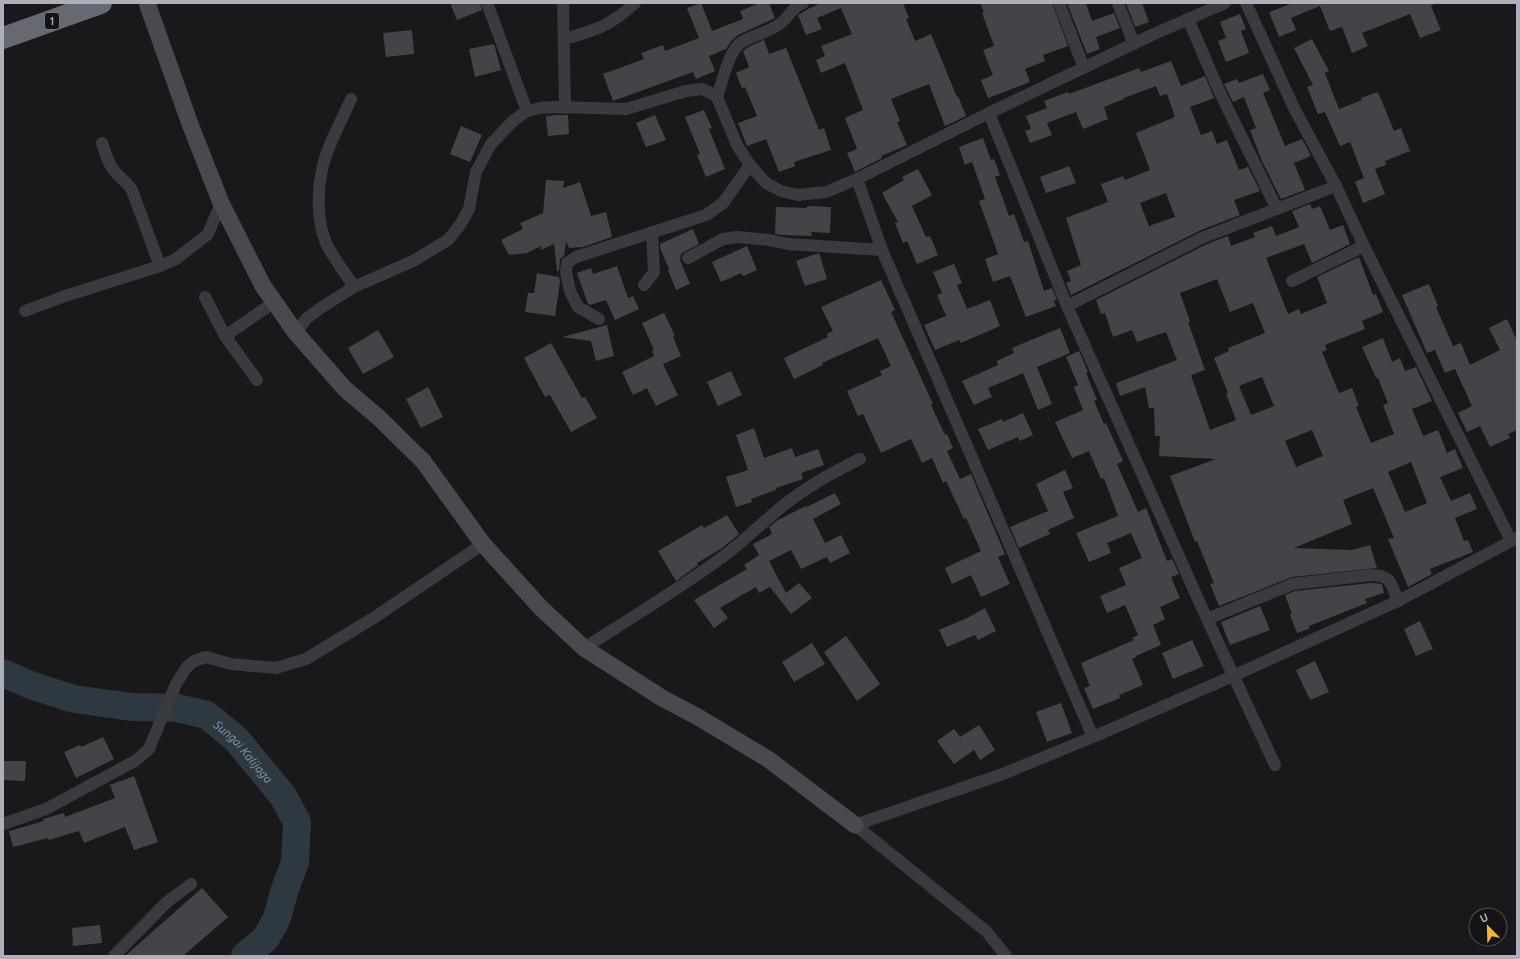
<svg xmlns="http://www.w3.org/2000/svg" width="1520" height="959" font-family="Ubuntu,sans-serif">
<rect width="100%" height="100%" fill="#19191b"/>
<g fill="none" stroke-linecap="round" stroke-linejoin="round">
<path stroke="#2e3840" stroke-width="28" id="s1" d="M3 673 33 686 74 699 132 707 177 708 207 715 236 739 283 796 297 822 295 862 284 892 277 918 266 938 245 956"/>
</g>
<g fill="#434448" fill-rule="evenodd">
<path d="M450 3H480L482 10 457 20Z"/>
<path d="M701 3 712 31 743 19 740 11 760 3H769L775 18 738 35 731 41 726 49 709 56 715 71 696 79 693 72 613 101 603 74 644 59 641 53 663 45 665 51 699 38 687 8Z"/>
<path d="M821 3H903L909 18 906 19 915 41 931 34 957 97 958 96 966 116 945 126 929 84 891 99 900 121 897 122 907 145 881 156 882 158 855 172 847 153 857 149 845 118 863 110 845 63 821 73 816 60 825 56 821 46 852 34 841 8 817 18 822 29 806 35 798 15 808 9Z"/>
<path d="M980 3H1052L1068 46 1043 55 1045 61 1025 69 1030 82 988 98 981 80 993 75 983 50 994 46 982 13 984 12Z"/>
<path d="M1067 3H1086L1092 21 1114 13 1120 28 1096 37 1100 49 1087 54Z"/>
<path d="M1126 3H1142L1149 22 1135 27Z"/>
<path d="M1293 3H1436L1431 6 1441 30 1420 38 1410 14 1362 33 1368 46 1352 53 1342 27 1330 31 1320 6 1291 18 1296 30 1279 37 1269 12Z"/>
<path d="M1240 14 1246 29 1241 31 1249 53 1226 62 1218 41 1226 38 1220 22Z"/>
<path d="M412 30 414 54 386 57 383 33Z"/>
<path d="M1312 39 1329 71 1325 73 1339 109 1362 100 1361 98 1378 92 1394 131 1401 128 1410 151 1385 161 1386 165 1375 169 1385 194 1363 203 1355 182 1364 178 1350 142 1340 146 1325 112 1318 114 1307 87 1313 85 1294 48Z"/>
<path d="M764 40 769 54 786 48 819 130 824 128 831 150 794 162 795 166 779 172 766 139 747 146 738 123 757 116 745 87 742 88 736 73 749 67 743 51 750 46Z"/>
<path d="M494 44 501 70 475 77 469 49Z"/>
<path d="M1171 61 1181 86 1205 76 1214 98 1190 107 1201 135 1212 131 1217 144 1227 140 1239 170 1248 167 1260 191 1234 200 1240 215 1201 230 1071 295 1066 283 1071 281 1067 271 1081 265 1066 218 1108 202 1101 184 1123 176 1125 180 1150 170 1136 133 1175 117 1167 94 1160 96 1156 86 1124 98V99L1104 107 1108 119 1083 129 1076 112 1047 123 1052 135 1030 143 1025 131 1031 129 1026 116 1047 108 1044 101 1068 92 1069 94 1139 68 1141 72ZM1166 193 1175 217 1149 226 1140 203Z"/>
<path d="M1263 74 1270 90 1263 93 1285 146 1302 139 1311 156 1294 163 1305 190 1281 199 1262 161 1250 130 1256 128 1244 97 1233 102 1224 84 1237 79 1239 83Z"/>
<path d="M704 110 712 128 709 129 725 169 706 177 697 155 700 154 685 117Z"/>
<path d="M558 115H568L569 134 548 136 546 116Z"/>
<path d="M655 115 666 140 646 147 636 123Z"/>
<path d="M461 126 482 135 470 162 450 154Z"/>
<path d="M983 138 991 160 994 159 1000 175 995 177 1009 216 1014 214 1024 242 1028 241 1044 291 1052 288 1057 300 1054 301 1056 306 1026 317 1010 276 993 282 985 259 998 254 979 201 985 199 972 162 965 165 959 147Z"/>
<path d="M1069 166 1076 183 1046 193 1040 177Z"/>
<path d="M918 169 932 195 912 206 926 237 930 236 938 255 917 264 907 241 903 243 895 223 898 222 882 193 904 180 902 177Z"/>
<path d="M546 180 564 181 563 188 580 182 591 216 606 212 612 237 583 247 569 248 566 241 564 256 560 259 559 271H557L554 244 541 250V246L527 253 509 255 501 240 523 229 520 223 543 213Z"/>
<path d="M1310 204 1312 209 1320 206 1330 230 1343 225 1350 244 1312 263 1304 244 1266 258 1288 314 1299 309 1301 314 1327 303 1317 277 1359 257 1373 295 1376 294 1383 312 1362 321 1365 329 1325 345 1327 350 1322 352 1339 393 1352 388 1359 406 1356 407 1371 443 1394 434 1383 405 1388 403 1378 378H1376L1362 347 1383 338 1392 362 1400 358 1405 371 1416 367 1432 401 1412 409 1423 436 1438 430 1447 453 1455 449 1463 468 1440 477 1451 501 1470 493 1477 509 1455 518 1464 541 1468 540 1473 552 1430 569 1432 574 1408 587 1388 539 1394 538 1373 488 1343 500 1352 524 1294 548 1352 550 1370 545 1377 568 1292 577 1219 606 1210 584 1214 583 1197 541 1195 542 1170 476 1216 459 1159 456 1160 436H1155L1154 408H1149L1145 387 1120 396 1116 383 1177 360 1166 332 1137 342 1132 330 1113 337 1105 313 1101 314 1096 300 1207 244 1228 236 1231 246 1255 237 1253 233 1272 226 1276 236 1299 227 1292 211ZM1217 279 1230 312 1253 303 1265 333 1228 348 1229 351 1214 358 1228 393 1226 394 1236 420 1210 430 1191 375 1205 370 1188 322 1190 321 1180 293ZM1262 377 1274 406 1251 415 1239 386ZM1312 430 1323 456 1296 467 1285 441ZM1411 462 1427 503 1405 512 1388 472Z"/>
<path d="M807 206 831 207 830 233 811 232 812 236 784 235 775 234 776 207 807 208Z"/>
<path d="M693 229 699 244 684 252 681 254 680 260 690 284 676 290 668 270 669 269 660 248V244Z"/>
<path d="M747 246 757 270 743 276 741 273 721 282 712 262Z"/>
<path d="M819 253 827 279 805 286 796 261Z"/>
<path d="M954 264 962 283 957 285 967 309 990 300 1000 326 961 343 959 340 935 350 924 325 946 316 937 295 942 293 933 272Z"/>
<path d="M617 266 628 298 633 296 639 309 615 320 606 300 590 305 588 304 577 273 591 268 593 274Z"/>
<path d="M537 273 559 277 560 282 555 316 525 312 528 293H534Z"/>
<path d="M881 280 895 310 891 312 933 404 931 405 945 435 947 434 953 448 947 451 960 479 971 474 1005 554 998 557 1010 584 981 597 971 575 952 584 945 568 981 551 966 518 964 519 946 481 943 483 932 458 922 463 911 439 881 453 863 414 858 416 847 391 882 375 880 371 891 366 878 338 822 363 823 365 794 379 784 358 828 337 827 334 833 331 821 307Z"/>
<path d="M1429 284 1438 306 1436 307 1453 346 1461 343 1470 365 1500 350 1489 328 1507 319 1517 341V430L1508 434 1510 438 1490 447 1480 426 1467 432 1458 413 1472 406 1455 369 1445 373 1435 350 1427 353 1402 295Z"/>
<path d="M664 313 675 336 673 337 681 356 663 364 678 395 656 406 647 388 633 395 622 372 654 356 652 351 654 350 642 323Z"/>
<path d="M607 325 614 356 596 361 591 341 562 337Z"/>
<path d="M1060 328 1070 353 1037 367 1052 404 1038 410 1023 373 988 388 992 397 974 405 962 381 998 365 997 361 1014 353 1012 348Z"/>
<path d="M378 330 394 357 363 374 348 348Z"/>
<path d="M551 343 582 398 585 397 597 418 571 432 550 395 545 397 524 358Z"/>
<path d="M1079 351 1088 372 1086 373 1097 400 1094 401 1104 424 1106 423 1123 461 1117 464 1138 512 1146 508 1167 561 1172 559 1179 574 1171 577 1180 598 1160 607 1165 619 1153 625 1161 645 1136 656V657L1132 659 1143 685 1119 695 1120 698 1093 709 1084 688 1090 686 1081 663 1134 640 1132 638 1138 635 1125 605 1107 613 1100 596 1126 585 1119 568 1142 558 1131 533 1107 543 1111 553 1089 562 1076 533 1118 516 1104 478 1101 479 1089 451 1072 458 1055 422 1083 410 1074 387 1078 385 1066 357Z"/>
<path d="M731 371 742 395 718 406 707 382Z"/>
<path d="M428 387 443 417 421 428 406 399Z"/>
<path d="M1023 413 1033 435 1020 441 1018 437 988 450 978 429 1002 419 1003 422Z"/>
<path d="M754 428 764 458 792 448 795 457 818 449 824 465 801 473 803 479 776 488V490L751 499 752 502 736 507 726 477 748 470 736 435Z"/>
<path d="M1065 470 1073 488 1063 492 1074 518 1048 530 1050 534 1019 548 1010 527 1048 511 1036 484Z"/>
<path d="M835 493 841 504 813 519 825 543 841 535 850 553 830 563 827 557 801 569 791 550 769 561 786 593 799 583 812 598 791 614 770 587 759 593 756 587 720 608 728 618 714 628 694 600 747 569 744 565 759 555 753 544 772 534 769 527 778 520 806 506 807 507Z"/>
<path d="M727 515 739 534 722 548 697 563 698 565 676 581 658 551 702 525 704 528Z"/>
<path d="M1371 583 1382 584 1384 593 1365 599 1367 603 1309 626V629L1297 633 1290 615 1292 614 1285 595 1295 591Z"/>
<path d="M1260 606 1270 630 1230 645 1221 622Z"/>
<path d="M985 608 996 631 978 640 975 635 947 647 939 630 967 618Z"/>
<path d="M1420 621 1433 649 1416 656 1404 629Z"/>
<path d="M846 636 880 684 857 701 824 652Z"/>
<path d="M1192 640 1204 666 1173 679 1162 653Z"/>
<path d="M812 643 825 664 794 682 782 662Z"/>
<path d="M1315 661 1329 692 1310 700 1296 670Z"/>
<path d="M1061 703 1072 733 1047 742 1036 712Z"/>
<path d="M979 725 995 750 980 760 974 750 954 764 937 741 954 729 960 737Z"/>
<path d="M103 737 114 759 76 778 64 752 80 745 81 747Z"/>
<path d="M3 761H26L25 781 3 780Z"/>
<path d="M134 776 158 842 134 850 125 827 84 843 79 831 49 840 48 838 13 847 9 831 44 821 43 819 64 813 65 817 115 798 110 785Z"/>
<path d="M202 888 228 917 183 956H125Z"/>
<path d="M100 925 102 943 73 946 72 928Z"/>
</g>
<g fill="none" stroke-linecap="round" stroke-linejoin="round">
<g stroke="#3a3b40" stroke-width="12">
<path d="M487 3 527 111"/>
<path d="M563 3 565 108"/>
<path d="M1059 3 1084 68"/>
<path d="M1118 3 1134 44"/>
<path d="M1246 3 1294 108 1336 186 1364 246 1511 541"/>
<path d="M1188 19 1220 93 1277 209"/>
<path d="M564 39C594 31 612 25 635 3"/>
<path d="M717 97C722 83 729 49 742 42 753 35 767 33 778 25 789 19 789 9 803 3"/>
<path d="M351 99C342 120 326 148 322 170 317 193 317 221 326 243 332 256 346 274 354 287"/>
<path d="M989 113 1154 34 1225 3"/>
<path d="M102 143C106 154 108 165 116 173 122 180 127 182 132 190L160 266"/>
<path d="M857 179 882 250 1093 737"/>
<path d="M688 258 723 239 737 237 769 240 788 244 882 250"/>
<path d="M1292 281 1364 246"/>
<path d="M644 285 654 272 652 232"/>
<path d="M205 297 225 336"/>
<path d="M1067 306 1204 237 1336 186"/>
<path d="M25 311 65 296 160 266 176 259 208 234 221 203"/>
<path d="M599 319 578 307 570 291 566 272 567 263 576 257 706 215 723 203 750 165"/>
<path d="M296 333 306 319 322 307 354 287 413 261 448 240 460 225 469 209 476 172 491 144 513 121 527 111 540 108 556 107 626 109 686 91 702 89 709 92 717 97 737 145 750 165 766 183 781 191 798 195 826 192 857 179 989 113 1067 306 1207 619 1275 765"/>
<path d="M257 380 225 336 273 303"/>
<path d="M1207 619 1293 584 1371 575C1392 575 1391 584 1398 601"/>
<path d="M584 648C631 618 679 589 724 556 745 540 764 521 784 505 808 486 833 472 860 459"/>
<path d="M3 824 46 809 135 761 149 749 176 684 187 667 194 661 206 657 231 664 276 668 306 659 375 617 483 544"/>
<path d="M855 825 1000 775 1093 737 1233 676 1398 601 1517 538"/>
<path d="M855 825 987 932 1006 956"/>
<path d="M114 956 167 902 191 884"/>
</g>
<path stroke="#484a50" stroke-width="17" d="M147 3 190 124 221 203 263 286 296 333 345 389 378 417 423 461 483 544 541 608 584 648 662 698 698 717 768 759 855 825"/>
<path stroke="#666972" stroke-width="22" d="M3 38 101 3"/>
</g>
<g text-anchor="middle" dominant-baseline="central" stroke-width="3" stroke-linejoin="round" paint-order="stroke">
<rect fill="#141416" stroke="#7e818a" stroke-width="1" x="45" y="13" width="14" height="16" rx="3"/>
<g font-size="10" font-weight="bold" fill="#abb0bb">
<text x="52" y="21">1</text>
</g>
<g font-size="12" font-style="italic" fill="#819eb7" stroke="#141416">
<text stroke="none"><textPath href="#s1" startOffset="262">Sungai Kalijaga</textPath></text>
</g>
</g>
<rect width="1520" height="959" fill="none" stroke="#abb0bb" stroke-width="8"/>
<g transform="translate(1488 927) rotate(337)"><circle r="19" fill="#141416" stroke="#505258"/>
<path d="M0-3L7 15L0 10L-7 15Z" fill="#f8b535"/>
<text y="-6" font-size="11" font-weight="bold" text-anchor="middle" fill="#abb0bb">U</text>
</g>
</svg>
